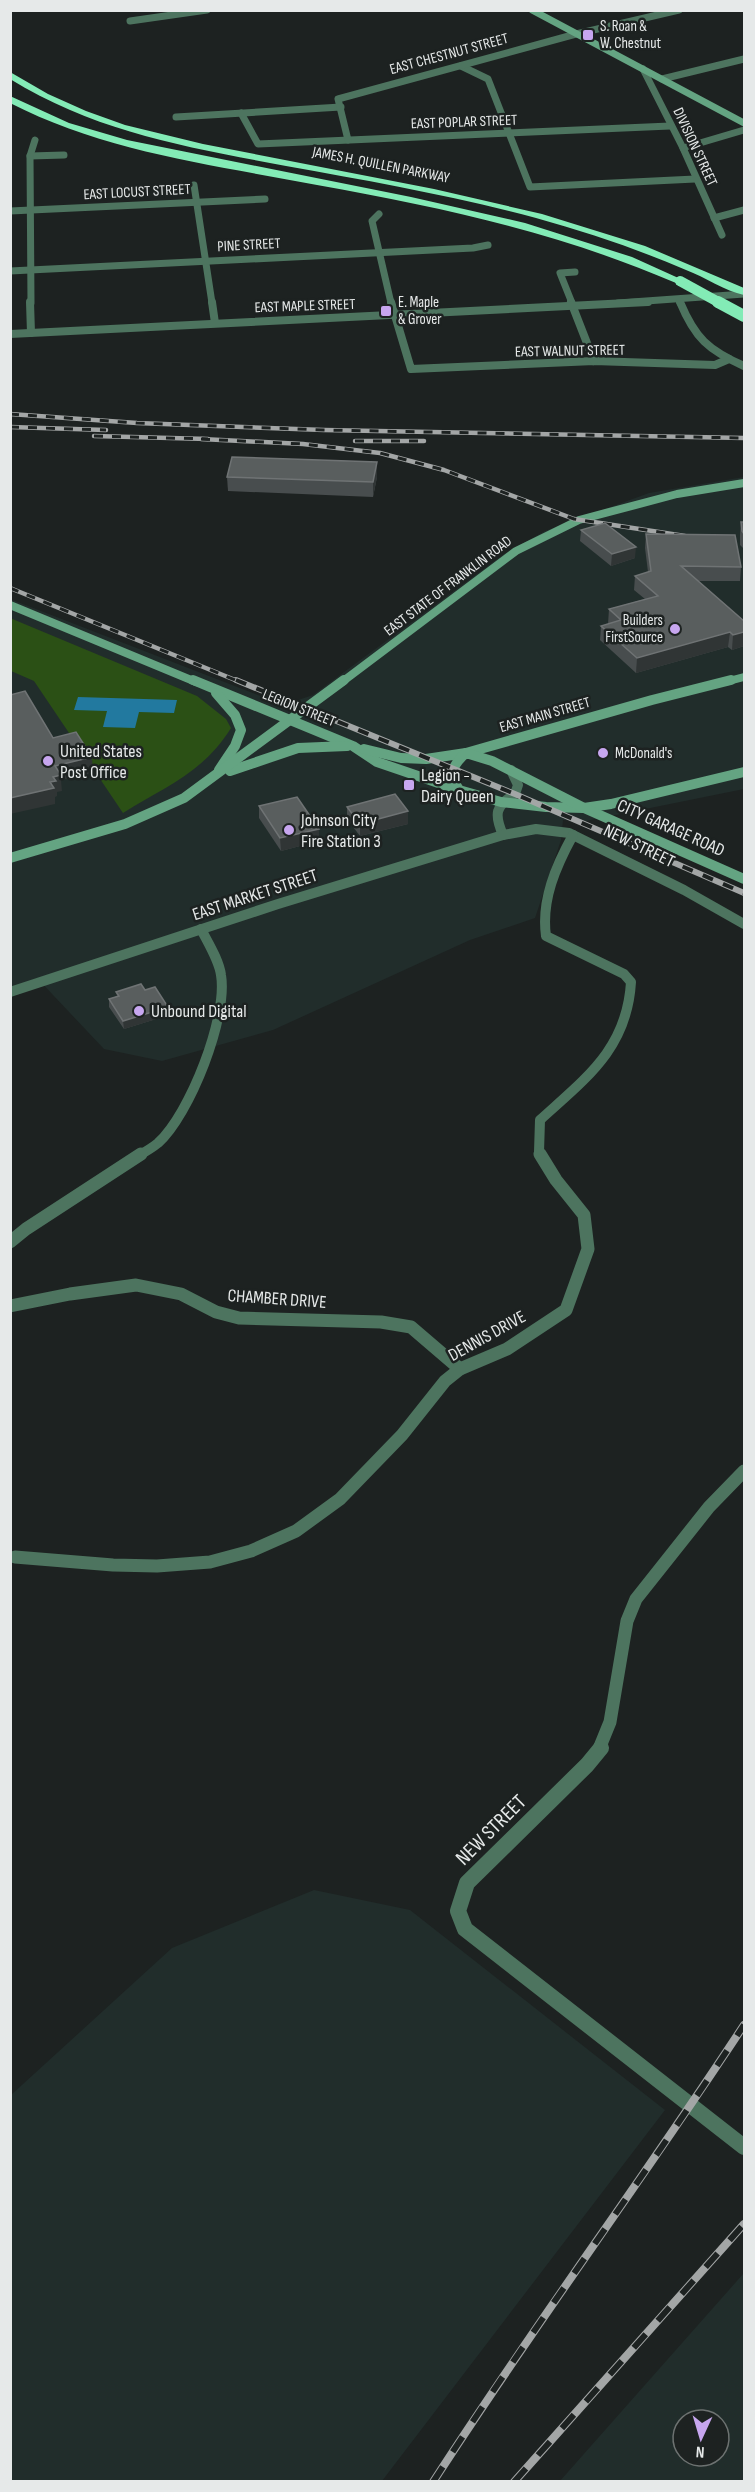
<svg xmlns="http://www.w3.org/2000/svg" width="755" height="2492" font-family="'Sofia Sans Condensed',sans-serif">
<rect width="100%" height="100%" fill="#1d2221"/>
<g fill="#212d2b" fill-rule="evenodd">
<path d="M744 477V789L586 821 563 820 561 840 535 918 470 940 273 1030 162 1061 104 1049 37 978 11 987 10 599 268 699 295 701 313 695 504 554 545 531 649 493Z"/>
<path d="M314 1890 410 1910 665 2110 382 2481H11V2095L172 1948Z"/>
<path d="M744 2273V2481H560ZM683 2420H719V2456H683Z"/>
</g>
<path fill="#2b5015" d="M10 618 197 696 226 719 231 728C203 773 166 786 123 813L34 681 11 671Z"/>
<path fill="#22799f" d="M78 697 177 700 174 713 139 712 135 728 103 727 107 711 74 710Z"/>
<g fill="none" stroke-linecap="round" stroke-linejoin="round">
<g stroke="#4d745f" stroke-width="7">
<path d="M130 21 207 10"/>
<path d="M461 66 488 79 530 187 695 179"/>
<path d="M643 69 683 148 722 235"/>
<path d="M662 79 744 59"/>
<path d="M241 113 258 144 670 126"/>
<path d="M176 117 341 107"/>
<path d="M348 140 338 99 576 34 679 10"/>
<path d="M683 148 744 130"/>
<path d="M30 156 64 155"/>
<path d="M194 185 212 303"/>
<path d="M10 211 265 199"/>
<path d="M379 214 372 221 391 303"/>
<path d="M714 218 744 210"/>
<path d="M10 271 473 248 488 245"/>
<path d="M679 300 680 303"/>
<path d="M31 303 30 156 35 140"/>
<path d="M572 303 560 273 575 272"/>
<path d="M618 303 744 294"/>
</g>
<g stroke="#4d745f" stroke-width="8">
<path d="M30 302 31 333"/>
<path d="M212 302 215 323"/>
<path d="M391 302 411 369 594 361 715 365 729 359"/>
<path d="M571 302 594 361"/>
<path d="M680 302C695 338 708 350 744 366"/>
<path d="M10 334 648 302"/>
</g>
<g stroke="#4d745f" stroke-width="10">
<path d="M503 835C494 814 495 806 515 794L518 785 511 770"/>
<path d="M10 992 278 904 503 835 536 829 569 833 684 890 744 924"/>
<path d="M138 1156C145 1152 152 1148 158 1143 190 1114 228 1017 221 975 219 960 208 943 201 929"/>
<path d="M541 1156 539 1152 540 1120C586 1078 627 1049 631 982L624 974 546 936C541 900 556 866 573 835"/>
</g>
<g stroke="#4d745f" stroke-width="13">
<path d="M10 1242 26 1229 141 1154"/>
<path d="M10 1306 70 1294 136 1285 181 1294 216 1312 239 1318 381 1322 411 1327 460 1369"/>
<path d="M15 1557 113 1565 157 1566 210 1562 251 1551 296 1531 340 1499 402 1435 445 1381 460 1369 507 1349 566 1310 588 1249 584 1215 556 1180 540 1154"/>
<path d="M599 1749 610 1722 627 1621 636 1599 709 1507 744 1471"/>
</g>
<path stroke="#4d745f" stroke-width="16" d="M601 1748 587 1765 467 1883 458 1911 465 1929 744 2147"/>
<path stroke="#64a482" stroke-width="7" d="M532 10 744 123"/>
<g stroke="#64a482" stroke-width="8">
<path d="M10 605 196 682"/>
<path d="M342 682 516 551 579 520 677 494 744 483"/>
<path d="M725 682 744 677"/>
</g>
<g stroke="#64a482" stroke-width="10">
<path d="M193 680 353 746 377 762 459 790 501 802 546 807 584 808 611 804 744 772"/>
<path d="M216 693 235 715 241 730 235 746 219 770"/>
<path d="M364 749 401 758 426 759 466 753 652 700 731 680"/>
<path d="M230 771 298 748 347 746"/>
<path d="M459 790C449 774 452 765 466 753L492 761 584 808 744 879"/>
<path d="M10 858 125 824 184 798 344 680"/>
</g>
<g fill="#83ebb6" fill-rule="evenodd">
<path d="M10 72 48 94 86 111 125 125 203 144 434 189 542 214 645 246 744 288V295C725 291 705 277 686 270 637 249 587 232 536 218 454 196 370 181 286 166 187 147 98 133 10 79Z"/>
<path d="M10 96 69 123 127 140 411 197 525 223 632 257 685 281 680 284 676 283C557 232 444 208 317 185 214 165 105 152 10 103Z"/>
</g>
<g stroke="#a3a6a6" stroke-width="4.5">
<g id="rail-far2">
<path d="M10 414 137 423 324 430 744 438"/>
<path d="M10 427 106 430"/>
<path d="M94 436 208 439"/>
<path d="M201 439 303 444 380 453 444 470 574 519 685 536"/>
<path d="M355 441H424"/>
<path d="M10 588 240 682"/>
</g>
</g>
<g stroke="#a3a6a6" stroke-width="6">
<path id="rail-far1" d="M236 680 515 794 744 893"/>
</g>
<g stroke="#a3a6a6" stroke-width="8">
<g id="rail">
<path d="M433 2482C533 2327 643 2179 744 2025"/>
<path d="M514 2482 744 2224"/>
</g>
</g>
<use href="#rail-far2" stroke="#1d2221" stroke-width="3" stroke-dasharray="9" stroke-linecap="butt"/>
<use href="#rail-far1" stroke="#1d2221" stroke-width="4" stroke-dasharray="11" stroke-linecap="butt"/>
<use href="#rail" stroke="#1d2221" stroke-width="6" stroke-dasharray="18" stroke-linecap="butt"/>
<path stroke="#83ebb6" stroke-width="10" d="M680 281 720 303"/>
<path stroke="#83ebb6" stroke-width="12" d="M718 302 744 316"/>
</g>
<g fill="#484d4e">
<path d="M227 477H377L373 497 228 491Z"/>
<path d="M741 522H744V549L740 545V535Z"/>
<path d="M581 530 635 558 611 566 580 541Z"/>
<path d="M646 534 741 567 740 581H697L744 621V646L732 650 728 647 636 673 600 640 601 626 608 624 609 609 645 599 634 590 635 576 648 572 645 548Z"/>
<path d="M259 806 319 841 281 851 259 818Z"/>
<path d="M347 807 408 811V824L360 836 347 819Z"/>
<path d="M145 990 168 1007 169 1015 124 1029 109 1007V999L117 996 116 992Z"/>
</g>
<g fill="#303535">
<path d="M377 462V477L373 497V482Z"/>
<path d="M636 547 635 558 611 566 612 554Z"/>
<path d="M730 632 728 647 636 673 637 658Z"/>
<path d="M744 632V646L732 650 733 635Z"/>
<path d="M92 757 93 773 61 780 62 791 57 792V796L55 797V804L10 814V798L50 782 53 777 55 766Z"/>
<path d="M408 811V824L360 836V824Z"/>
<path d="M319 829V841L281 851 280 838Z"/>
<path d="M168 1007 169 1015 124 1029 123 1021Z"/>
</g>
<g fill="#595e5e" stroke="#6f7374" stroke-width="1.5">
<path d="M232 457 377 462 373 482 227 477Z"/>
<path d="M741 522H744V534L742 531Z"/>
<path d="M605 523 636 547 612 554 581 530Z"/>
<path d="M646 534 735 535 741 567 681 566 744 621V632L733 635 730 632 637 658 601 626 621 620 609 609 658 596 635 576 651 571Z"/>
<path d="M25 691 53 738 76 732 92 757 55 766 61 775 53 777 56 781 50 782 54 788 10 798V695Z"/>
<path d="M395 794 408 811 360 824 347 807Z"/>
<path d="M297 797 319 829 280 838 259 806Z"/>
<path d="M141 984 145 990 155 987 168 1007 123 1021 109 999 119 996 116 992Z"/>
</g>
<g fill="#c7a6ef" stroke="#1d2221" stroke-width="2">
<rect x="582" y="29" width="12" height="12" rx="3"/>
<rect x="380" y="305" width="12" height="12" rx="3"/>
<circle cx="675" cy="629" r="6"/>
<circle cx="603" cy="753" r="6"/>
<circle cx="48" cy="761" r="6"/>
<rect x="403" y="779" width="12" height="12" rx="3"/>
<circle cx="289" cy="830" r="6"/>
<circle cx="139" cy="1011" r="6"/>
</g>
<g text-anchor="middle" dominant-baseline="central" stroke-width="5" stroke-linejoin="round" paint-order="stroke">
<g font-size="15" fill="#e6e9e9" stroke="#1d2221" text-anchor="start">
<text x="600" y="26">S. Roan &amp;<tspan x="600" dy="17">W. Chestnut</tspan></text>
<text x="398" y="302">E. Maple<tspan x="398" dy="17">&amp; Grover</tspan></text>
<text x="663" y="620" text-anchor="end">Builders<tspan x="663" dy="17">FirstSource</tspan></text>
<text x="615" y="753">McDonald's</text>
</g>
<g font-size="15" fill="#e6e9e9" stroke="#1d2221">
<text transform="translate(449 54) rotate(-15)">EAST CHESTNUT STREET</text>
<text transform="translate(464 122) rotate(-2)">EAST POPLAR STREET</text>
<text transform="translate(695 147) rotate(65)">DIVISION STREET</text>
<text transform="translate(381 165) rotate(11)">JAMES H. QUILLEN PARKWAY</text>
<text transform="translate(137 192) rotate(-3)">EAST LOCUST STREET</text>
<text transform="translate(249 245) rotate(-3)">PINE STREET</text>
<text transform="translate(305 306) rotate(-2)">EAST MAPLE STREET</text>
<text transform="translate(570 351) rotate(-1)">EAST WALNUT STREET</text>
<text transform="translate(448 586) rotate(-37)">EAST STATE OF FRANKLIN ROAD</text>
<text transform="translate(299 708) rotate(22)">LEGION STREET</text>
<text transform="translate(545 715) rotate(-16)">EAST MAIN STREET</text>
</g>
<g font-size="18" fill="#e6e9e9" stroke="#1d2221" text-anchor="start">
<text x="60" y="751">United States<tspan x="60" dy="21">Post Office</tspan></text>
<text x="421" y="775">Legion -<tspan x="421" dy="21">Dairy Queen</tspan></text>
<text x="301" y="820">Johnson City<tspan x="301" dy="21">Fire Station 3</tspan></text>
<text x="151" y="1011">Unbound Digital</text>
</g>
<g font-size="18" fill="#e6e9e9" stroke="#1d2221">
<text transform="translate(671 828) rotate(24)">CITY GARAGE ROAD</text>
<text transform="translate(639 846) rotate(26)">NEW STREET</text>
<text transform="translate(255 895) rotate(-18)">EAST MARKET STREET</text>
<text transform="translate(277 1299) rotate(4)">CHAMBER DRIVE</text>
<text transform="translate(487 1336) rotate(-29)">DENNIS DRIVE</text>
</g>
<g font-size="21" fill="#e6e9e9" stroke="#1d2221">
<text transform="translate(491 1830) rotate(-45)">NEW STREET</text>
</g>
</g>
<rect width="755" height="2492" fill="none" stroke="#e6e9e9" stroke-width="24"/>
<g transform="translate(701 2438) rotate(184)"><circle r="28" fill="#1d2221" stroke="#6d7271" stroke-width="1.5"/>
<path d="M0-4.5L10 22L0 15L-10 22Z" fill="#c7a6ef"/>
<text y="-9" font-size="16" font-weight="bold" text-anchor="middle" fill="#e6e9e9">N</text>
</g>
</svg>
